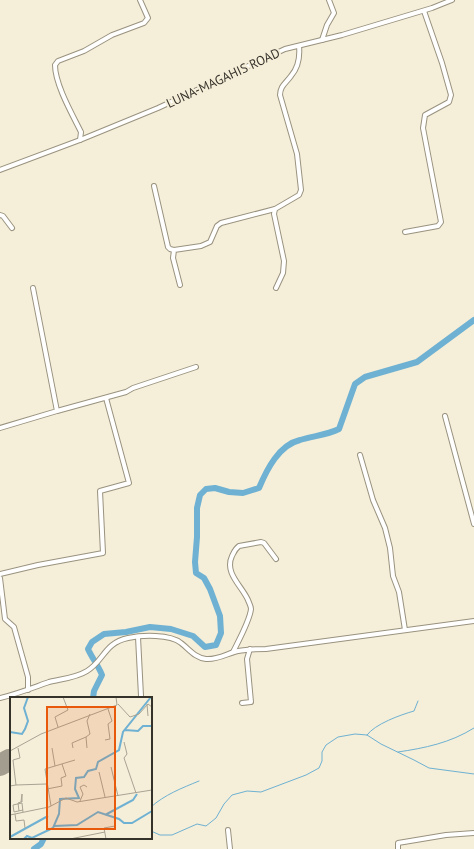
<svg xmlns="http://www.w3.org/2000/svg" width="474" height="849" font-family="'PT Sans',sans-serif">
<rect width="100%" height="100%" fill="#f5eed9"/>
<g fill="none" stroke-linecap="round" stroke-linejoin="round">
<g stroke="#6eb1d2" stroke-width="1">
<path d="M367 735C375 724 400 715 414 711L418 701"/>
<path d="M398 752C425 748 450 743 474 728"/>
<path d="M151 807C164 795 182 788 199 781"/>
<path d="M151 831 160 835H172L197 824 206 826 216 818 224 804 232 795 247 791 261 792 306 775 319 768 322 761V752L326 745 338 737 355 734 367 735 381 744 414 760 429 768 474 774"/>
</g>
<g stroke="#6eb1d2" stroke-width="6">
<path d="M93 698 94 691 102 675C98 665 92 658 88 649L92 642 104 634 126 632 150 627 171 629 193 636 205 647 216 645 221 633 220 616 210 589 204 578 196 573 195 562 197 537V508L200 495 206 489 215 488 229 492 243 493 259 488C267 469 279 445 300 440 313 436 327 435 339 429L355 384 365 377 417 362 474 320"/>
<path d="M34 849 41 844 44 838"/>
</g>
<path stroke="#a29d8e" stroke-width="22" d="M0 765 9 760"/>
<g stroke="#99927f" stroke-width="6">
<g id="street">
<path d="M322 40 327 25 334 13 329 0"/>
<path d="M80 140 81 132C72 114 55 84 55 65L58 61 84 51 112 35 144 23 148 18 140 0"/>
<path d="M0 170 80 140 158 108 285 49 342 35 432 8 452 0"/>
<path d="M154 186 168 247 170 249 174 250"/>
<path d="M0 215 3 216 12 228"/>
<path d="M405 232 438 226 441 222 423 128 425 115 449 102 451 95 442 63 424 11"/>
<path d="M180 285 173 258 174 250 201 246 210 242 217 226 221 223 275 209"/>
<path d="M276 288 283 273 284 261 274 214 275 209 299 195 301 190 297 154 280 95C280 86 286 83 291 76 298 68 300 56 299 46"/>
<path d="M57 411 126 392 133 388 196 367"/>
<path d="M445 416 474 524"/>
<path d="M0 428 57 411 33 288"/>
<path d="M360 455 373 500 385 528 390 548 393 576 399 592 405 630"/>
<path d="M0 574 38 565 103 553 100 491 129 483 106 398"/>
<path d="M0 578 5 619 14 627 28 677V690"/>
<path d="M138 637 141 696"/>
<path d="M233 652C238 642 250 620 251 609 251 606 249 603 248 600 242 586 224 573 232 556 234 552 235 549 239 546L261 542 264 543 276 559"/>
<path d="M0 698C17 694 32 688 49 682 61 679 76 678 87 671 104 661 104 643 128 638 142 635 170 634 181 643 189 649 195 658 206 659 218 660 228 653 238 651 247 649 257 649 266 649L474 621"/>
<path d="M242 703 251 702 247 659 250 649"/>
<path d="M228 830 230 849"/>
<path d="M398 849V843L446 835 474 833"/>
</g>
</g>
<use href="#street" stroke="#fff" stroke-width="4"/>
</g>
<g text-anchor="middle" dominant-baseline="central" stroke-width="4" stroke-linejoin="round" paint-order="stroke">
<g font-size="13" fill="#35322a" stroke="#f5eed9">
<text transform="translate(223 78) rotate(-25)">LUNA-MAGAHIS ROAD</text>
</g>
</g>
<g transform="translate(10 697)">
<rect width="142" height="142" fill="#f5eed9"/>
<path fill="none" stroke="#6eb1d2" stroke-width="2" d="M115 33 128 34 133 29H142M0 35 12 37 15 32 18 24 14 11 18 0M95 118 123 103 127 97M44 129 67 128 88 115 109 122 114 126H122L142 114M0 140 38 119M14 142 17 139 22 141 43 131 49 117 50 102 69 101 65 92 66 81 74 80 78 74 86 72 88 65 109 53 113 35 141 0"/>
<path fill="none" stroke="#a8a393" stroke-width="1" d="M108 7 120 20 129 17 138 7 142 10M137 7 138 19M48 30 45 20 58 13 53 0M95 43 100 42 98 27 102 24 98 12M114 45 117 57 114 61 126 96M63 51 62 46 76 40M77 51 76 40 80 37 77 24 80 17M0 54 31 37 107 8 106 0M45 69 65 63M101 70 108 99M89 75 95 100M6 88 36 87M0 89 6 88 3 63 10 61 8 51M37 92 52 89 51 81 56 79 52 67M70 104 73 97 70 90 74 88 77 90M41 109 35 72 45 69 42 51M13 113 4 115 3 108 12 106 13 115M9 114 8 106 11 105H12V97L11 105M5 117 6 124 14 123 15 131M0 118 39 110 56 101 67 105 142 93M60 142 95 135M96 142 94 131 105 129"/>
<path fill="#e8590c" fill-opacity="0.15" stroke="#e8590c" stroke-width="2" d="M37 10H105V132H37Z"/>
<rect width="142" height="142" fill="none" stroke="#35322a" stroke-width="2"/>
</g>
</svg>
